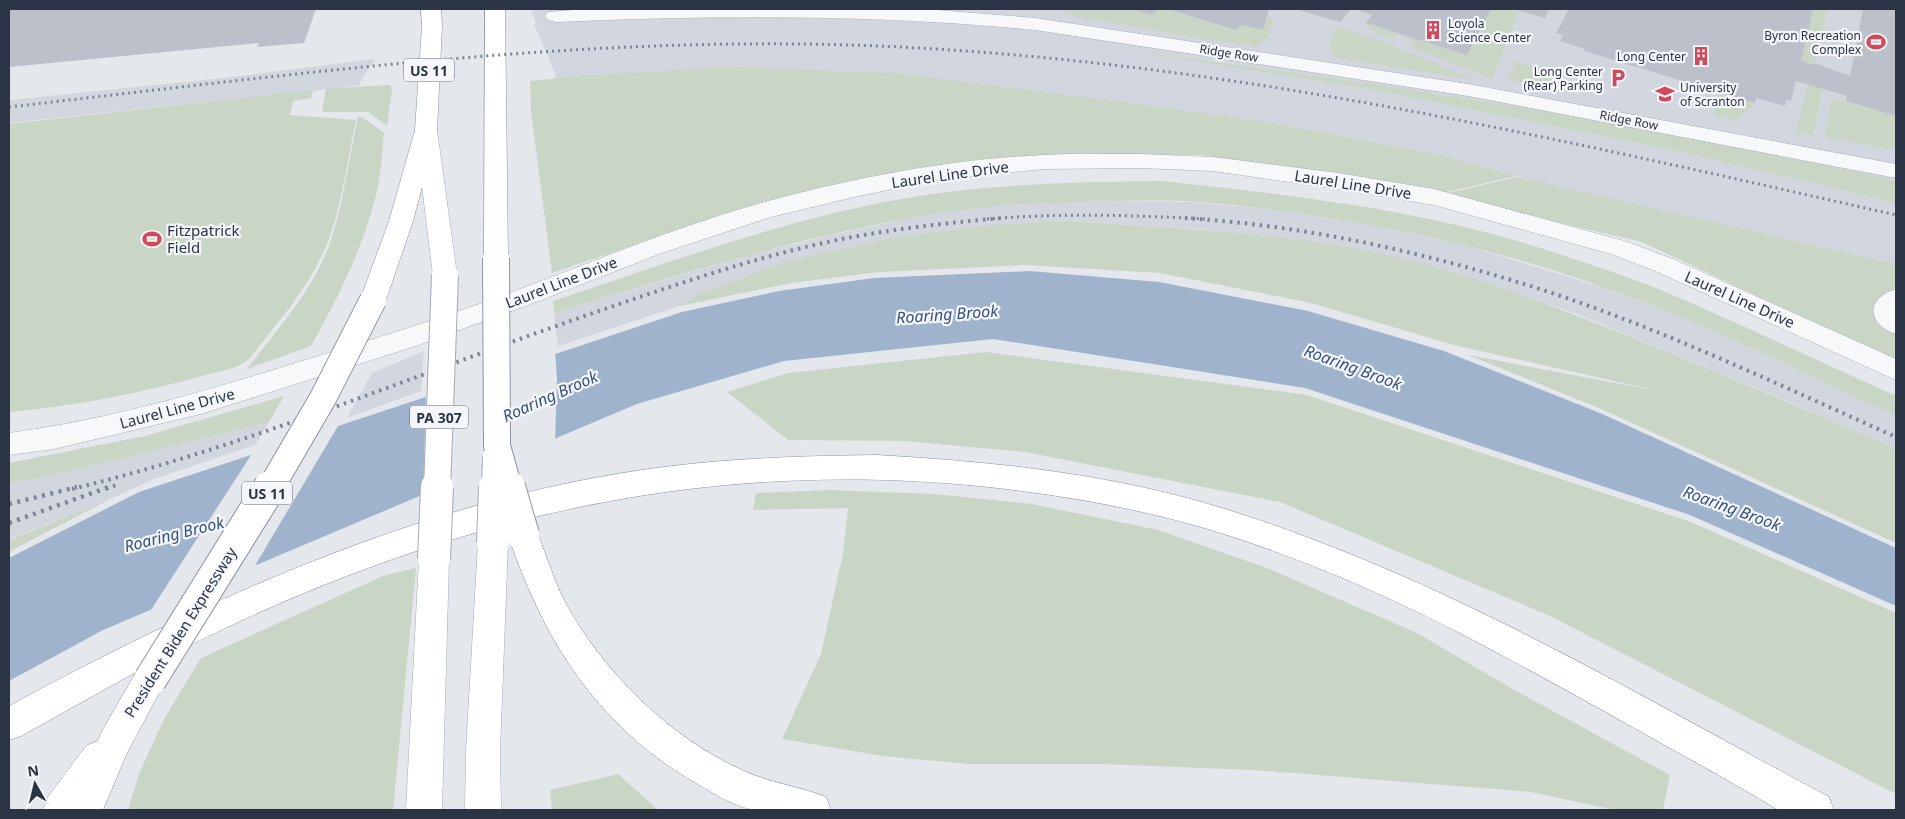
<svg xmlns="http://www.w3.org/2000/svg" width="1905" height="819" font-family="'Noto Sans',sans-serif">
<rect width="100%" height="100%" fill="#e4e7ec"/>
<g fill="#d2d6de">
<path d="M531 9H1896V181L1661 132 1503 105 1223 62 1137 51 1373 90 1677 151 1896 203V264L1540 183 1441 155 1273 123 579 76 555 79 556 75 534 24 536 23Z"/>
<path d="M375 59 358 86 9 123V100L224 78Z"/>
<path d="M1107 201 1192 202 1269 209 1361 223 1464 245 1605 288 1679 316 1896 415V449L1787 401 1575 313 1452 272 1276 237 1198 229 1065 221 987 225 891 238 789 261 701 293 679 306 558 346 554 313 742 257 831 235 910 218 989 206Z"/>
<path d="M424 351 421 391 347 418 372 373Z"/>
<path d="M269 422 255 445 154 479 110 499 9 539V483L42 478Z"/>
</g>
<g fill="#c9d6c5">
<path d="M1056 9H1133L1151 15 1158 9H1165L1235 30 1241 25 1263 30 1268 13 1274 22 1267 38 1257 47 1193 37 1074 16Z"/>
<path d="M1491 9 1518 11 1492 79 1410 47 1415 41 1395 34 1391 39 1364 26 1366 23 1467 55Z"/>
<path d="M1813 9H1828L1814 65 1801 61Z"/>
<path d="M1337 25 1340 28 1381 41 1475 80 1335 58 1329 48Z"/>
<path d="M1115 48C1376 83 1639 121 1896 181V203L1677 151 1373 90Z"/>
<path d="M1516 61 1560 75 1568 80 1573 92 1508 80Z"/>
<path d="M728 67 894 73 1116 101 1273 123 1441 155 1516 176 1438 194 1201 155 1055 154 913 170 761 202 552 273 531 112 530 81 579 76Z"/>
<path d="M390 85 392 90 387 126 368 112H322L326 89Z"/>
<path d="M1808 85 1822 89 1813 135 1796 132Z"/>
<path d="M313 90 311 98 293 101 290 115 356 120C348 156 342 202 330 236 313 283 279 321 249 359 238 369 219 371 206 375 141 393 76 406 9 412V124Z"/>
<path d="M1719 92 1755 103 1738 120 1713 116Z"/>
<path d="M1832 98 1896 116V150L1825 137Z"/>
<path d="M358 117H362L384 133C382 154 381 175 376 195 363 248 338 298 311 346L247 369C279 327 318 285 333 234 344 198 350 154 358 117Z"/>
<path d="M1517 177 1896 264V361L1642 242 1440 195Z"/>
<path d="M1162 181C1292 195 1424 210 1550 251 1585 263 1621 274 1656 288 1737 322 1816 360 1896 396V415C1800 373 1707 324 1608 289 1512 254 1410 230 1309 215 1268 209 1226 203 1184 201 1142 200 1100 201 1058 203 1035 204 1011 204 988 207 840 223 696 270 554 313L553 301C664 264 775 223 890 201 980 184 1070 182 1162 181Z"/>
<path d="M1065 221C1172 228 1281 232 1386 255 1481 276 1573 313 1663 350 1741 382 1819 415 1896 449V543L1599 408 1468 355 1663 392 1454 345 1311 303 1160 273 1026 265 878 272 792 283 679 306 701 293 788 261 891 238 987 225Z"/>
<path d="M986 352 1307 395 1691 522 1896 613V794L1548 615 1280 502 1025 452 904 441 788 440 727 392 788 373Z"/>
<path d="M284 396 269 422 42 478 9 483V463L145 436Z"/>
<path d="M829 490 934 494 1032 504 1158 530 1267 568 1417 633 1518 692 1670 775 1663 810H1615L1531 792 1253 770 1102 764H968L882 756 782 739 821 654 843 553 848 508 753 510 756 493Z"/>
<path d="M110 499 9 552V540Z"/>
<path d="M416 568 393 810H128L139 774 164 719 201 658 383 576Z"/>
<path d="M618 774 658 810H552L550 790Z"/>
</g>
<path fill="#9fb4cc" d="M1030 271 1159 282 1308 311 1444 351 1600 413 1896 548V606L1690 515 1305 388 993 339 784 361 637 404 103 630 9 681V558L139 492 682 312 779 291 874 278Z"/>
<g fill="#e4e7ec">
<path d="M555 350 557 379 555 441 423 497 426 393Z"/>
<path d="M341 421 253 569 149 613 255 449Z"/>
</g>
<g fill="#bbc0ca">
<path d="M9 9H316L304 43 257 47 259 43 9 67Z"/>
<path d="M1134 9H1158L1151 15Z"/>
<path d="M1167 9H1269L1263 30 1241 25 1236 30Z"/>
<path d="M1295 9H1351L1340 22Z"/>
<path d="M1355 9H1491L1467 55 1366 23 1372 15Z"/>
<path d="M1514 9H1549L1545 18Z"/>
<path d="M1569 9H1813L1801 61 1814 65V63L1850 76 1863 9H1896V116L1846 101 1847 96 1796 81 1791 101 1786 100 1785 106 1756 98 1755 103 1584 51 1585 49 1560 41 1563 35 1556 33Z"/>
</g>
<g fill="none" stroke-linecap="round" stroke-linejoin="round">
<g stroke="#a9aeb7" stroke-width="1">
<g id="minor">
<path d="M586 9H924L1035 18 1468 84 1896 164V178L1468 96 1035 30C875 14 716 15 555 22L548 20 545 16 548 12Z"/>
<path d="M1139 154 1213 157 1338 173 1434 189 1628 242 1673 259 1896 359V380L1655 271 1611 254 1434 205 1338 189 1213 171 1139 168 1044 169 941 179 854 197 771 217 659 254 539 301 416 346 201 414 54 449 9 455V433C105 420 197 394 289 365 368 341 446 317 523 288 602 258 680 226 761 203 853 178 950 159 1045 155 1076 153 1108 154 1139 154Z"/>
<path d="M1896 289V334C1866 324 1866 298 1896 289Z"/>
</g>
</g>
<g stroke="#a3abb8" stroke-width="1">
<g id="major">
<path d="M426 123 434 125 437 130 457 275 454 281 445 284 436 281 433 275 415 130 418 125Z"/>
<path d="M493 530 504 534 508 543 500 751 501 810H465L466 751 478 543 482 534Z"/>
<path d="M434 546 445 550 449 559 442 810H406L419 559 423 550Z"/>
<path d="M98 741 110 746 115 758 110 770 82 810H43L48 797 86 746Z"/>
</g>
</g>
<g stroke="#8b94a3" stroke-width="1">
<g id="highway">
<path d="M421 9H441L442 26 437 130 413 221 386 300 382 306 373 309 364 306 360 300 389 221 415 130 422 26Z"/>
<path d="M485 9H505L508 258 505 264 496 267 487 264 484 258Z"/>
<path d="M876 455C981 461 1085 471 1187 498 1228 509 1269 523 1309 538 1491 606 1658 706 1829 797L1834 810C1820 810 1793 814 1780 810 1773 808 1764 801 1757 797 1733 784 1710 770 1686 757 1611 715 1535 672 1458 632 1376 590 1289 553 1201 527 1132 507 1060 495 989 487 688 455 417 526 151 665L162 669 166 680 126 755 103 810H67L102 731 136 672 21 736 9 740V706C211 597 426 499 656 468 730 458 803 456 876 455Z"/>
<path d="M523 522 534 526C545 550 552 576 564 600 601 670 670 738 742 770 769 783 799 786 826 797L831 810C809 810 775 814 755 810 736 807 712 793 696 783 597 726 544 641 508 535L512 526Z"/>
</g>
</g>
<use href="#minor" fill="#f7f8fa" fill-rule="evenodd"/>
<use href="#major" fill="#fff" fill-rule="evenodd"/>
<use href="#highway" fill="#fff" fill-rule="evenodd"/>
<g stroke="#7d8696" stroke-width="3" stroke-dasharray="2 4" stroke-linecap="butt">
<path d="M9 107C297 74 587 34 877 46 1223 60 1560 139 1896 215"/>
<path d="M987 219C1060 213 1132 215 1205 219"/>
</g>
<g stroke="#7d8696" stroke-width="4" stroke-dasharray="2.5 5" stroke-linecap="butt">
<path d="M1185 218C1296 225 1405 248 1511 280 1644 320 1770 381 1896 437"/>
<path d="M72 489C252 445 424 371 599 311 677 284 756 257 837 240 891 229 946 223 1002 218"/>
<path d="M106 489 119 484"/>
</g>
<g stroke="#7d8696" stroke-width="4.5" stroke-dasharray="3 5.5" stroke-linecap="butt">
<path d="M9 504 77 487"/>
<path d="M9 523 109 487"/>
</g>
<g stroke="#a3abb8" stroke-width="28" stroke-linecap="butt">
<g id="major-bridge-far1">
<path d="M437 489 445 275"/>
<path d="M495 489 496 457"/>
</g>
</g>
<g stroke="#a3abb8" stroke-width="34" stroke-linecap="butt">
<g id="major-bridge">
<path d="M493 543 495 487"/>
<path d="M434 559 437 487"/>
</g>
</g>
<g stroke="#8b94a3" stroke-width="28" stroke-linecap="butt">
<g id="highway-bridge-far1">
<path d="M496 258 497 446 509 489"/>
<path d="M270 489 323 398 373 300"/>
</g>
</g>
<g stroke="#8b94a3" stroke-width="34" stroke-linecap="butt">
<g id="highway-bridge">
<path d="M509 487 523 535"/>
<path d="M150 680 270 487"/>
</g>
</g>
<use href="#major-bridge-far1" stroke="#fff" stroke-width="26"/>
<use href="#major-bridge" stroke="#fff" stroke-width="32"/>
<use href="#highway-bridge-far1" stroke="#fff" stroke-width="26"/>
<use href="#highway-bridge" stroke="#fff" stroke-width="32"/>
</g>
<defs>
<g id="building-bare" transform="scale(1.5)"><path d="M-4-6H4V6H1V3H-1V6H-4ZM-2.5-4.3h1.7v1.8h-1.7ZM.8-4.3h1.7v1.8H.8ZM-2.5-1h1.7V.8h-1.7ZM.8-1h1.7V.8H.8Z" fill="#d1495b" stroke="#f4f6f9" stroke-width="2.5" paint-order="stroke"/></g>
<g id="stadium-bare" transform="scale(1.5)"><path d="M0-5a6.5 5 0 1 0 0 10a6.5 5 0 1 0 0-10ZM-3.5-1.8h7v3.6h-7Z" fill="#d1495b" stroke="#f4f6f9" stroke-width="2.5" paint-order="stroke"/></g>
<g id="parking-bare" transform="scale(1.5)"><path d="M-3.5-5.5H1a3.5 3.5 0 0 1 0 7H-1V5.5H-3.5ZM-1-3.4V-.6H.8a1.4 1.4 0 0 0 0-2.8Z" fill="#d1495b" stroke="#f4f6f9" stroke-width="2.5" paint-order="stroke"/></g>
<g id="university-bare" transform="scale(1.5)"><path d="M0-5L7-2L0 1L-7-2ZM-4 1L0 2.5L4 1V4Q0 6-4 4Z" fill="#d1495b" stroke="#f4f6f9" stroke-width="2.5" paint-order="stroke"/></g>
</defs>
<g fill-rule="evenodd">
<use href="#building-bare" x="1433" y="30"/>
<use href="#stadium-bare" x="1876" y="42"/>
<use href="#building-bare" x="1701" y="56"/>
<use href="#parking-bare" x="1618" y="78"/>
<use href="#university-bare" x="1665" y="94"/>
<use href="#stadium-bare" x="152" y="239"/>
</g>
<g text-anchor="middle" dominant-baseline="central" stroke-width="4.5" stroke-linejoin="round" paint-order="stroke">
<g font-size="12" fill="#2b3445" stroke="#f4f6f9" text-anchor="end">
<text x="1448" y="23" text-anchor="start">Loyola<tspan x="1448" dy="14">Science Center</tspan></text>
<text x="1861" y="35">Byron Recreation<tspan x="1861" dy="14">Complex</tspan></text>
<text x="1686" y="56">Long Center</text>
<text x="1603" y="71">Long Center<tspan x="1603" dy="14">(Rear) Parking</tspan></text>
<text x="1680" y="87" text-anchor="start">University<tspan x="1680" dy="14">of Scranton</tspan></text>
</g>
<g font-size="12" fill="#2b3445" stroke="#f4f6f9">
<text transform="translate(1229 53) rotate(9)">Ridge Row</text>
<text transform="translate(1629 120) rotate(11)">Ridge Row</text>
</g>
<g fill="#f4f6f9" stroke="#676e7b" stroke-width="1">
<rect x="404" y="58.5" width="50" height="23" rx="4"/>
<rect x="410" y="405.5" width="58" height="23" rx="4"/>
<rect x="242" y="481.5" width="50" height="23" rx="4"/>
</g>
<g font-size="14" font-weight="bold" fill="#2b3445">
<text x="429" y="70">US 11</text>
<text x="439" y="417">PA 307</text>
<text x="267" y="493">US 11</text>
</g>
<g font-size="15" fill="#2b3445" stroke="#f4f6f9">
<text transform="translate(950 174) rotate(-8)">Laurel Line Drive</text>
<text transform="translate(1353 184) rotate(9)">Laurel Line Drive</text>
<text transform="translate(561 282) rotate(-21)">Laurel Line Drive</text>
<text transform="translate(1740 299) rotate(24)">Laurel Line Drive</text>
<text transform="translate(177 408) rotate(-15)">Laurel Line Drive</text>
<text transform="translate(180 632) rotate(-58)">President Biden Expressway</text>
</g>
<g font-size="15" fill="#2b3445" stroke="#f4f6f9" text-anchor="start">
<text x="167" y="230">Fitzpatrick<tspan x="167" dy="17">Field</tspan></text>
</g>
<g font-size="16" font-style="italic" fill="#34527a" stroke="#f4f6f9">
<text transform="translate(947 314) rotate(-4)">Roaring Brook</text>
<text transform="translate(1353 367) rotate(20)">Roaring Brook</text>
<text transform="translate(550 396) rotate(-24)">Roaring Brook</text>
<text transform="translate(1732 508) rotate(20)">Roaring Brook</text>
<text transform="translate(174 534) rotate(-14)">Roaring Brook</text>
</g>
</g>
<rect width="1905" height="819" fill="none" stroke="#2b3445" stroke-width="20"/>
<g transform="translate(35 784) rotate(352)" stroke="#f4f6f9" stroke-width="4" paint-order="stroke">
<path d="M0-4L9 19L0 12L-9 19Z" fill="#2b3445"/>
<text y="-8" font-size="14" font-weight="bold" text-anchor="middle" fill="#2b3445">N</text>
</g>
</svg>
